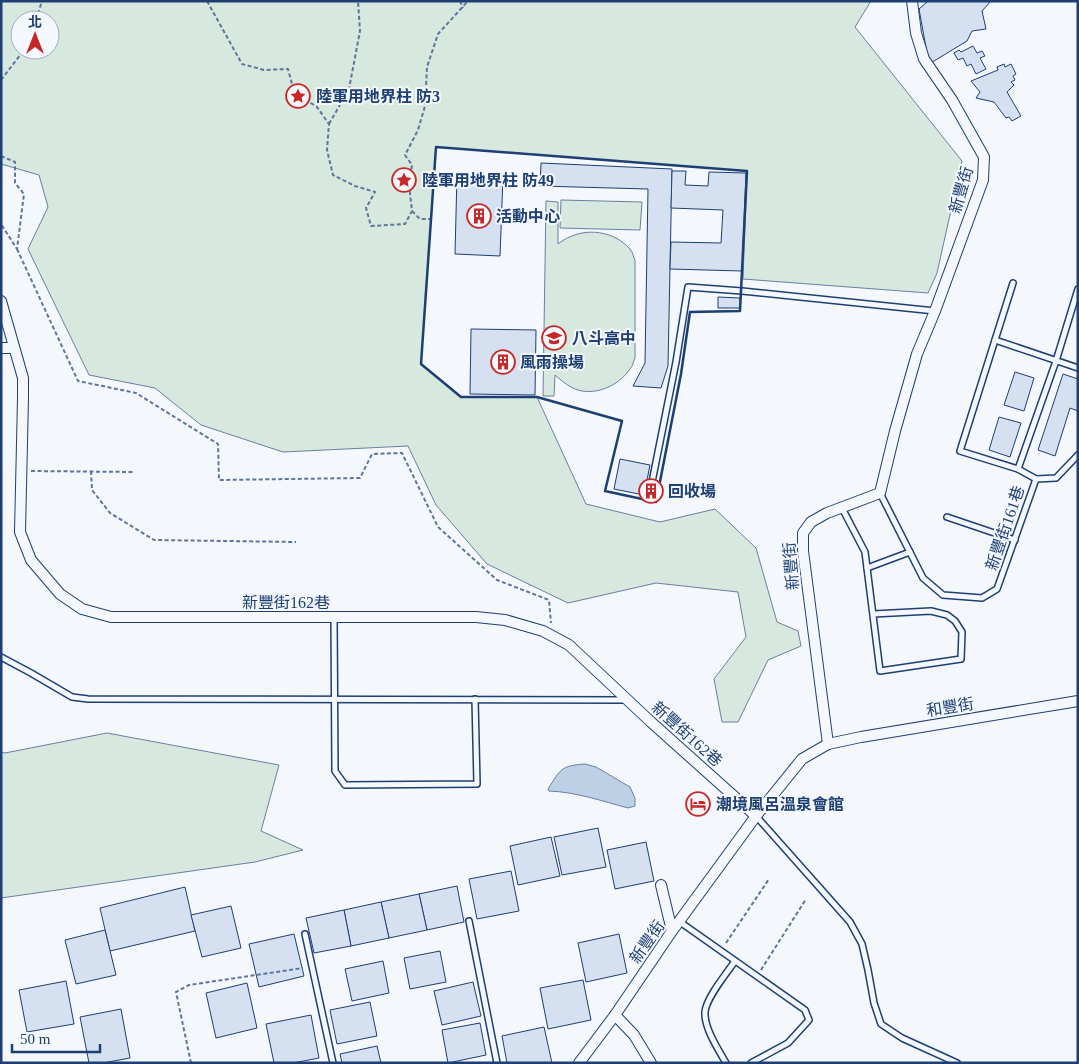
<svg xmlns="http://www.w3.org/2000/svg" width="1079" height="1064" font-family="'Times New Roman','Noto Sans TC',serif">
<rect width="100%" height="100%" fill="#f4f7fb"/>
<g fill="#d7e8df" stroke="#687fa3" fill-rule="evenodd">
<path d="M1 1H871L855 27 962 161 937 273 928 293 743 279 747 171 436 147 421 364 461 397H537L586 504 660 522 715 509 756 548 777 622 798 631 801 646 768 660 738 722H722L714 679 746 637 738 592 656 583 568 603 487 564 436 505 408 446 283 452 201 425 155 388 89 375 28 249 48 207 39 175 1 164ZM20 20H50V50H20Z"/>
<path d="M561 200 642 202 640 230 560 228Z"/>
<path d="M546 201 558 202V244C579 227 611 228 630 249 633 252 633 257 635 260V358C633 362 633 366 630 369 620 384 600 394 582 391 571 389 563 382 555 375L554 396H543Z"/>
<path d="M107 733 279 765 261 831 303 850 255 862 1 898V752L5 753Z"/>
</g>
<path fill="#bed0e5" stroke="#687fa3" d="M585 764 596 767 630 787 635 798V806L628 808C602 801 576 792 549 791L548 789C561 769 560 766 585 764Z"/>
<g fill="#d5e0f0" stroke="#1d3f73">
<path d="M926 1H991L982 11 986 29 972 31 967 41 929 64 919 9 927 2Z"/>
<path d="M973 46 977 53 982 51 985 56 980 58 986 69 976 74 971 64 967 66 963 58 958 60 954 53 959 50 961 52Z"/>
<path d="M1004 64 1005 67 1011 64 1016 74 1013 76 1015 80 1011 82 1014 85 1007 92 1021 116 1012 121 1009 117 1006 118 994 102 976 98 980 92 971 81 998 70 997 67Z"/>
<path d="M541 163 672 169 668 366 661 388 633 386 645 363 648 189 540 186Z"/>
<path d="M672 171H686L685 185 708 186 709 172 746 173 742 271 670 269 671 242 721 243 723 210 671 208Z"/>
<path d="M457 175 503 177 500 256 455 254Z"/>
<path d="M718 297 740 298V308H718Z"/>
<path d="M471 329 536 330 535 395 470 394Z"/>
<path d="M1015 372 1034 378 1024 411 1004 405Z"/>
<path d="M1063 374 1078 379V411L1070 408 1055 456 1038 450Z"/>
<path d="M999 417 1021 423 1010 457 989 450Z"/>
<path d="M620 459 650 465 644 495 614 489Z"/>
<path d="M648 484 657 486 655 498 645 496Z"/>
<path d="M598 828 606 867 562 875 554 837Z"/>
<path d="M551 837 560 876 518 885 510 846Z"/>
<path d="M646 842 654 881 615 889 607 850Z"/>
<path d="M511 871 519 911 477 919 469 879Z"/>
<path d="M457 886 464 922 427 930 419 894Z"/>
<path d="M185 887 195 931 110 951 100 908Z"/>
<path d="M419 894 427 930 389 938 381 902Z"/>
<path d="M381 902 389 938 351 946 344 910Z"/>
<path d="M231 906 241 948 202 957 191 915Z"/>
<path d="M344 910 351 946 314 953 306 918Z"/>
<path d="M105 930 116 975 76 984 65 940Z"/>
<path d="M294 934 304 976 259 987 249 944Z"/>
<path d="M619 934 627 973 586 982 578 943Z"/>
<path d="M440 951 446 982 410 989 404 958Z"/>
<path d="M383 961 389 993 352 1001 345 969Z"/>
<path d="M583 980 591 1020 548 1029 540 988Z"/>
<path d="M66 981 74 1024 27 1032 19 990Z"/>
<path d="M473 982 481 1016 442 1025 434 991Z"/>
<path d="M247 983 257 1028 216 1038 206 993Z"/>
<path d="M370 1002 377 1036 337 1044 330 1010Z"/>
<path d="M121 1009 130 1058 103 1063H89L80 1017Z"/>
<path d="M311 1015 319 1058 293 1063H274L266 1024Z"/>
<path d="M480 1023 486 1055 448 1063 442 1030Z"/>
<path d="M544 1027 552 1063H507L502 1036Z"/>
<path d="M377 1046 381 1063H342L340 1054Z"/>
</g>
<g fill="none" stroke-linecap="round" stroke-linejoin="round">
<g stroke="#1d3f73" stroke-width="8">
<g id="service">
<path d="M1013 283 960 451 1018 469"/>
<path d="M995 340 1078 368"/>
<path d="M1036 479 1056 478 1078 455"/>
<path d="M652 482 676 362 688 287 742 291 935 311"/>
<path d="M880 493 923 578 943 595 982 598 997 589 1036 479 1018 469 1056 361 1078 289"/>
<path d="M842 508 865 552 880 671 961 659 962 632 955 621 947 615 931 611 873 614"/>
<path d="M947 517 1015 540"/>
<path d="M867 568 910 552"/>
<path d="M334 617 335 771 345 785 477 784 475 699"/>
<path d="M1 657 31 673 72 697 88 699 625 700"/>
<path d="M756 816 850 922 862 944 868 970 874 1003 881 1024 902 1038 957 1063"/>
<path d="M469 921 497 1063"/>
<path d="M680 922 805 1010 809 1020 788 1043 751 1063"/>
<path d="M305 934 333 1063"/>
<path d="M726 1063C718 1049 704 1028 705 1012 706 998 727 973 735 961"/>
</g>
</g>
<g stroke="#1d3f73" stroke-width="12">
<g id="minor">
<path d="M1 301 23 378V398L20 532 31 560 60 594 82 609 111 617H476L505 620 543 631 569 645 651 722 756 816"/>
<path d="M1 348H14"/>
<path d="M828 744 803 551V533L811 522 827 513 880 493 895 431 917 354 935 311 983 180 984 157 952 100 924 59 916 33 912 1"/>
<path d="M661 885 672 931"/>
<path d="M615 1015 634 1035 651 1063"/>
<path d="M579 1063 615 1015 672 931 756 816 802 759 828 744 861 737 1078 701"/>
</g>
</g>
<g stroke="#5e769c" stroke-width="2" stroke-dasharray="4 2.5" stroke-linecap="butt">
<path d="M207 1 242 64 264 70 288 69 294 92 317 107 329 124 327 150 333 175 355 186 375 192 366 208 371 226 405 224 412 211 409 185 412 165 405 155 418 130 425 106 427 67 438 34 468 1"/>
<path d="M460 1 463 8"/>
<path d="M36 20 42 1"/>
<path d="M1 80 24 50"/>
<path d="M329 124 349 89 360 31 358 1"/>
<path d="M1 156 15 162V183L24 194 17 249 1 224"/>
<path d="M412 211 420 219H431"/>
<path d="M17 249 78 381 136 393 218 444 219 480 360 478 372 454 402 453 438 527 497 580 549 600 551 623"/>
<path d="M31 471 133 472"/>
<path d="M91 471 92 490 110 513 154 540 296 542"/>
<path d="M726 943 769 879"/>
<path d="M761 970 806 899"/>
<path d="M191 1063 176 992 189 985 303 968"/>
</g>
<use href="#service" stroke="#f4f7fb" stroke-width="5"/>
<use href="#minor" stroke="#f4f7fb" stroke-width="10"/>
<path stroke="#1d3f73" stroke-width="2.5" d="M436 147 747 171 740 311 690 312 681 374 656 502 605 491 622 421 537 397H461L421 364Z"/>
</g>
<defs>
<g id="sight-ring" transform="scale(1.25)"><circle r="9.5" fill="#f4f7fb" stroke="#c62828" stroke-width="1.5"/><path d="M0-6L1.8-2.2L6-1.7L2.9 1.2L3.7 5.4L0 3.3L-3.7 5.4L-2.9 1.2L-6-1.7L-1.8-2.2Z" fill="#c62828"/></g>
<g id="building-ring" transform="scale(1.25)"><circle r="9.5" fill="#f4f7fb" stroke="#c62828" stroke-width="1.5"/><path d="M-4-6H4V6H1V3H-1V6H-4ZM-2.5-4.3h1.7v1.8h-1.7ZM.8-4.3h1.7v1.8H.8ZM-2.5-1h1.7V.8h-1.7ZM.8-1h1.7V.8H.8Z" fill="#c62828"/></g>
<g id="school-ring" transform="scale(1.25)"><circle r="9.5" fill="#f4f7fb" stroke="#c62828" stroke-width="1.5"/><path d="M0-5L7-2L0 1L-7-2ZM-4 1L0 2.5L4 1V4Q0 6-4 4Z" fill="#c62828"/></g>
<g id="hotel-ring" transform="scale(1.25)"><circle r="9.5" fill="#f4f7fb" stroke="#c62828" stroke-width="1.5"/><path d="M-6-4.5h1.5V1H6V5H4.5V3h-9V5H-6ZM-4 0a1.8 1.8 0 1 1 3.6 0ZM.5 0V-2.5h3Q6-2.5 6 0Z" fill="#c62828"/></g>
</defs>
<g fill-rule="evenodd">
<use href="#sight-ring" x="298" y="96"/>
<use href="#sight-ring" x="404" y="180"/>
<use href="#building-ring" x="479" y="216"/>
<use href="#school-ring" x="554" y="338"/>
<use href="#building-ring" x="503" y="362"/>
<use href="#building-ring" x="651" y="491"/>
<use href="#hotel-ring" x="698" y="804"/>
</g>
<g text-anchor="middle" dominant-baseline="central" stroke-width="4" stroke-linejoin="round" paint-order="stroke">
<g font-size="16" font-weight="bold" fill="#1d3f73" stroke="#f4f7fb" text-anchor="start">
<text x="316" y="96">陸軍用地界柱 防3</text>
<text x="422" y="180">陸軍用地界柱 防49</text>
<text x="496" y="216">活動中心</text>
<text x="572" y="338">八斗高中</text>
<text x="520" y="362">風雨操場</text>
<text x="668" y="491">回收場</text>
<text x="716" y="804">潮境風呂溫泉會館</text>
</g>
<g font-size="16" fill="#1d3f73" stroke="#f4f7fb">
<text transform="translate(961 190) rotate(-74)">新豐街</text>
<text transform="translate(1005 528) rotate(-71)">新豐街161巷</text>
<text transform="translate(791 566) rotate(-95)">新豐街</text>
<text x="286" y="602">新豐街162巷</text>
<text transform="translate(950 707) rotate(-9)">和豐街</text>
<text transform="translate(687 734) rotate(42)">新豐街162巷</text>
<text transform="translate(647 942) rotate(-55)">新豐街</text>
</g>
</g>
<rect width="1079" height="1064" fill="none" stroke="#1d3f73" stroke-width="5"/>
<g transform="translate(35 35)"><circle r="24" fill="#f4f7fb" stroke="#9eadc5"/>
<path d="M0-4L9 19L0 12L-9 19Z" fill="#c62828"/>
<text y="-8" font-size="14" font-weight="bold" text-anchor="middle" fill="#1d3f73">北</text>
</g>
<path d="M12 1044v8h88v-8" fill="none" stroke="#1d3f73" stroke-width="2.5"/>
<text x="20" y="1044" font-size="15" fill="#1d3f73" stroke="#f4f7fb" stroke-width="4" paint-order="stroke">50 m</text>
</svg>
